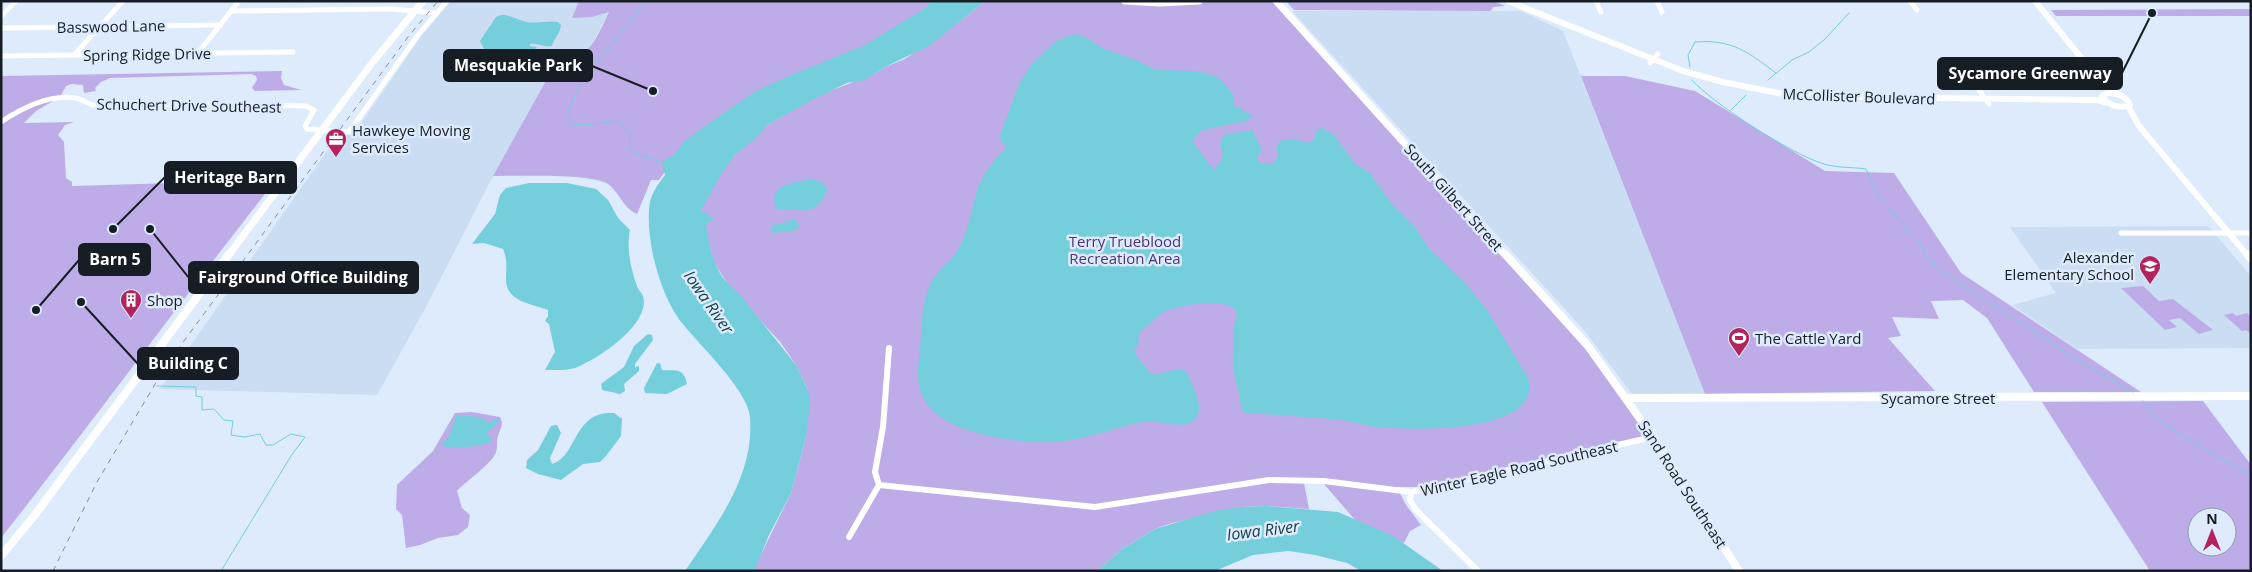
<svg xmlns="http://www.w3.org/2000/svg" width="2252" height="572" font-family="'Open Sans',sans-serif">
<rect width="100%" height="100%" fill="#ddebfc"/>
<g fill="#cbddf2">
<path d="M451 1H614L583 62H557L493 176 426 307 377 395 160 389 339 134 355 132 420 38Z"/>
<path d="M1292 11H1521L1563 31 1705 394H1632L1583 329Z"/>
<path d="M2208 226 2251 276V348L2077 349 2012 305 2056 293 2010 227Z"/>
</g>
<g fill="#bdace8" fill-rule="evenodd">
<path d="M579 1H936L927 10 674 159 659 180H651L637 214C623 208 620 193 608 184 592 173 516 176 493 176L557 61H561L558 55 560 53C588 68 599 31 609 12L592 17 572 18Z"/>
<path d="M985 1H1276L1540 292 1655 434 1426 487H1397L1406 505 1421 525 1410 531 1404 543 1356 521 1323 483H1304L1309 509 1266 506 1240 507 1169 524 1155 529 1122 549 1097 571H753L791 493 806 437 808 390 796 365 781 343 730 287 714 263 701 210 714 179 735 155 767 125 817 96 874 74 885 67 905 59 960 21Z"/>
<path d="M1286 1H1494L1505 6 1493 7 1491 11 1294 10Z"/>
<path d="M2251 9V16H2056L2051 10Z"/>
<path d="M282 71 281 78 284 85 301 90 255 91 252 88 257 80 256 76 251 74 110 78 101 82 95 88 96 91 84 93 83 85 71 84 66 86 60 97 36 111 24 123 74 122 65 125 58 135 64 142 66 178 72 182V186L276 180C183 298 94 420 1 538V76Z"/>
<path d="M1581 76H1625L1695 91 1825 171 1894 173 1961 273 2141 392H2034L1987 318 1963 300 1931 301 1939 319 1892 317 1901 336 1888 338 1935 391 1705 394Z"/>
<path d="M2143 286 2159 301 2173 299 2213 330 2199 334 2180 318 2169 320 2177 327 2165 330 2121 288Z"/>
<path d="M2233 313 2236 316 2247 313 2251 317V334L2246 330 2242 331 2224 315Z"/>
<path d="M2203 401 2251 465V571H2150L2042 402ZM2197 517H2227V547H2197Z"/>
<path d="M472 412 500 417C504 424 500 429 498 436 496 441 498 447 496 452 493 463 465 482 457 491L462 508 470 515 468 527 458 535 438 538 420 545 406 548 402 515 396 509 397 485 433 451 455 413Z"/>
</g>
<g fill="#75cedc">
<path d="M932 1H985L929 46 885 67 865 80 847 83 814 99 767 125 757 137 735 155 723 171 701 210 714 219 706 224C712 258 713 272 741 296L796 365 808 390 810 402 806 437 791 493 769 535 756 567 753 571H685C716 525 755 476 750 417 747 389 700 346 682 323 660 296 644 236 650 202 652 192 659 183 665 175L662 162 675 154 684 142 694 134 754 92 784 78 865 45 924 9Z"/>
<path d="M501 15C512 15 518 20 526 22 538 24 547 20 558 22L561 25C560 34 554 38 552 46 544 48 539 43 530 44V46L537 47 533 51H485L480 41 496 17Z"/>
<path d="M1075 34 1085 37 1102 48 1136 60 1156 70 1198 71 1217 77 1227 86 1233 95 1234 105 1253 116 1246 121 1202 130 1192 141 1214 170 1220 162 1223 153 1220 146 1223 135 1252 130 1262 150 1257 158 1260 163H1273L1278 156 1276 148 1281 140 1293 139 1309 143 1314 139 1317 129 1322 128 1334 135 1355 164 1370 173 1391 203 1415 227 1429 249 1464 282 1487 310 1528 378C1544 435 1409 430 1377 427 1364 426 1352 421 1340 420 1308 417 1276 415 1245 413L1241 409C1241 394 1235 382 1233 367 1232 356 1234 344 1233 333 1233 326 1238 316 1236 311 1229 297 1178 305 1166 311 1157 316 1147 326 1139 333L1138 346 1134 349 1135 354 1151 374C1164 375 1174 367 1186 371 1191 384 1207 408 1194 420 1182 431 1157 419 1142 422 1113 428 1084 440 1054 442 1019 444 939 434 923 397 916 383 918 364 920 349 922 329 921 304 930 285 936 272 950 262 958 250 970 229 971 207 979 185 985 172 995 159 1005 149L1006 145 1001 142 1000 135 1020 82 1031 65 1056 41Z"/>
<path d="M811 179 822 182 827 189C818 218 801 209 776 209 768 184 791 183 811 179Z"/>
<path d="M529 183H567L596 189 608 200 618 218 630 230C626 248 631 269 637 286 638 290 642 293 643 296 651 324 600 357 580 366 569 371 557 370 545 370L555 352 549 324 545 321 548 316V310C533 304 506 302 506 280 506 268 508 261 503 249L484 243 472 244 495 214 500 195 506 188Z"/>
<path d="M795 219 800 227 792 231 771 233 772 226Z"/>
<path d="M648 334 652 335 653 340 635 364V367L639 366V371L624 384 625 391 620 394 602 390 601 384 624 367 634 346Z"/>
<path d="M657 363H660L662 370C675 371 684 367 687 384L667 394 645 393 644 388Z"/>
<path d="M606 413H614L622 419 621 436 606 456 600 462 583 464 561 480 538 474 526 468 527 460 538 450 551 426 557 425 561 433 550 458 552 464C576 457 573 417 606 413Z"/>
<path d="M460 415 480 417 488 422 498 418 499 421 486 434 491 438V441C483 447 449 450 441 445L449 436 456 416Z"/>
<path d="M1266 506 1338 512 1393 536 1443 571H1361L1347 563 1315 555 1289 551 1253 555 1215 571H1097L1122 549 1155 529 1215 511 1240 507Z"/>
</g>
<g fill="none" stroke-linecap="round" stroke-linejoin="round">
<g stroke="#75cedc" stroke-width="1">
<path d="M646 1 580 84 567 113 571 124 584 125 620 121 630 135 629 149 636 154 662 162"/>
<path d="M1690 67 1688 55 1695 42C1732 39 1748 52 1776 73"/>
<path d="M1692 80C1713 104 1793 155 1824 164 1837 168 1852 167 1866 169L1879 197 1921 245 1927 258 1947 275 2079 361 2134 393"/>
<path d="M1768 80 1792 60 1809 52 1825 39 1849 13"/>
<path d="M1731 110 1746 95"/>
<path d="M157 386 196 387V396L202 397V410L214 409 224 420 233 421 231 435 245 437 260 434 266 445H273L291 434 305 437 291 456 221 571"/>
<path d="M2142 400 2157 420 2225 461 2251 474"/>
</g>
<g stroke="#fff" stroke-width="5">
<path d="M1596 1 1601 12"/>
<path d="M1657 1 1662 12"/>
<path d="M1910 1 1917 10"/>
<path d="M231 11 391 9 437 13"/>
<path d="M1 16 16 1"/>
<path d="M1 28 221 25"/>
<path d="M198 53 239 1"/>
<path d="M74 55 123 1"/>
<path d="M1 56 293 52"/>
<path d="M1650 63 1658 54"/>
<path d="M1979 90 1989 104"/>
<path d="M1 122C22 108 49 94 75 98 81 99 87 103 93 105L221 104 306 106 314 110 305 126 307 129 349 132 418 35 447 1"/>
<path d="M2121 233H2251"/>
</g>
<g stroke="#fff" stroke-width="6">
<path d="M879 485 1095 507 1269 480 1324 481 1411 492 1653 437"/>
<path d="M1411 492 1410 500 1416 510 1478 571"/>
<path d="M849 537 879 485 875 472 883 427 889 348"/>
</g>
<g stroke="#fff" stroke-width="6">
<path d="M1508 1 1683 71 1723 82 1793 96 2097 100 2107 103"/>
<path d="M2035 1 2096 76 2117 93"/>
<path d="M2107 93C2117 93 2126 95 2130 105 2119 109 2109 106 2102 96Z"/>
<path d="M2128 106 2139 126 2248 256"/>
</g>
<g stroke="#fff" stroke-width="8">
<path d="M2247 254 2251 259"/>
<path d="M1626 398 2251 396"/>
</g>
<g stroke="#fff" stroke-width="7">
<path d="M1125 1 1160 3 1199 1"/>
<path d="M1276 1 1506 256"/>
<path d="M228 256 372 63 423 1"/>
</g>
<g stroke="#fff" stroke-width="8">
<path d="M1505 254 1588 346 1653 437 1739 571"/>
<path d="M1 556 34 516 229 254"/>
</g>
<path stroke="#848e9b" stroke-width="1" stroke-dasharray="5.5 5.5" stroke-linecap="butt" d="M53 571 97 482 167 364 408 37 438 1"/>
</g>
<defs>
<g id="office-pin" transform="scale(1.125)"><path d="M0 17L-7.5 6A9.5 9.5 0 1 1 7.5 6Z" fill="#b2245b" stroke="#ddebfc"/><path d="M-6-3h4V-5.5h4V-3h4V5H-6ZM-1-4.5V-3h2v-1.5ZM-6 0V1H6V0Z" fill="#fff"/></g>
<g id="school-pin" transform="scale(1.125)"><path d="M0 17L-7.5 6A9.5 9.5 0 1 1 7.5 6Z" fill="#b2245b" stroke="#ddebfc"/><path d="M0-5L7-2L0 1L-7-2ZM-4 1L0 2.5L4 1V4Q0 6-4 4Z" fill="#fff"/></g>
<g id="building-pin" transform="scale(1.125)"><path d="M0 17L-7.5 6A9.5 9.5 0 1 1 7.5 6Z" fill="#b2245b" stroke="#ddebfc"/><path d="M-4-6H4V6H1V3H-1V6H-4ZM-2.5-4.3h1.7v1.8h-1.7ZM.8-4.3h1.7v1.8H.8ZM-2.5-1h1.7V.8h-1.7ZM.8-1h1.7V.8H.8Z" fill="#fff"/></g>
<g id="stadium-pin" transform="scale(1.125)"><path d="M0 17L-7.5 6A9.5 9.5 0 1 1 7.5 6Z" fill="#b2245b" stroke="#ddebfc"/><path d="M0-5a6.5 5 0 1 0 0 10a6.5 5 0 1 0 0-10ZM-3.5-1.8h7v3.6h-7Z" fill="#fff"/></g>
</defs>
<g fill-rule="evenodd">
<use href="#office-pin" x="336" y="139"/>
<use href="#school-pin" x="2150" y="266"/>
<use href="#building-pin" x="131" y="300"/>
<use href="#stadium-pin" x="1739" y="338"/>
</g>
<g text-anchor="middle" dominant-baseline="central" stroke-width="5" stroke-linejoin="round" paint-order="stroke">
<g font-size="15" fill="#171d24" stroke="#ddebfc">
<text transform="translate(111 26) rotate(-1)">Basswood Lane</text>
<text transform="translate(147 54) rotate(-1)">Spring Ridge Drive</text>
<text transform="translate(1859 96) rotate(2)">McCollister Boulevard</text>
<text transform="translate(189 105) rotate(1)">Schuchert Drive Southeast</text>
<text transform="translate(1454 197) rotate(48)">South Gilbert Street</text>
<text x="1938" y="398">Sycamore Street</text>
<text transform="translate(1519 468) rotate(-13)">Winter Eagle Road Southeast</text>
<text transform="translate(1683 484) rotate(57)">Sand Road Southeast</text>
</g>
<g font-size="15" fill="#171d24" stroke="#ddebfc" text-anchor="start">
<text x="352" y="130">Hawkeye Moving<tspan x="352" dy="17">Services</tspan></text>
<text x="2134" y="257" text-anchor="end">Alexander<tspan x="2134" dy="17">Elementary School</tspan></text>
<text x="147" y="300">Shop</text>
<text x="1755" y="338">The Cattle Yard</text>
</g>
<g font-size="15" fill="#4d337b" stroke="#ddebfc">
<text x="1125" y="241">Terry Trueblood<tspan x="1125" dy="17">Recreation Area</tspan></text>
</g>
<g font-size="16" font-style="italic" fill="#164046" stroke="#ddebfc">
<text transform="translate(709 302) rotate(55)">Iowa River</text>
<text transform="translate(1263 530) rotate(-7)">Iowa River</text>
</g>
</g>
<path fill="none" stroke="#171d24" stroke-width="2" d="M653 91L592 66M2152 13L2122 73M113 229L165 177M36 310L79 260M150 229L189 278M81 302L138 364"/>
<g fill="#171d24" stroke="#ddebfc" stroke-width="2">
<circle cx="653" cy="91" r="5"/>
<circle cx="2152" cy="13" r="5"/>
<circle cx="113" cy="229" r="5"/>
<circle cx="36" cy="310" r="5"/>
<circle cx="150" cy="229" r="5"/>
<circle cx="81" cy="302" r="5"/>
</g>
<g fill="#171d24" stroke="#171d24" stroke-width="2">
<rect x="444" y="50" width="148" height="31" rx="5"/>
<rect x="1938" y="58" width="184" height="31" rx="5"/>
<rect x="165" y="162" width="131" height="31" rx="5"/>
<rect x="79" y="244" width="71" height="31" rx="5"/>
<rect x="189" y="262" width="229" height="31" rx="5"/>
<rect x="138" y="348" width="100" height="31" rx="5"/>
</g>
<g font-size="16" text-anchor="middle" font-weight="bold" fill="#fff">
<text x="518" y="71">Mesquakie Park</text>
<text x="2030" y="79">Sycamore Greenway</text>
<text x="230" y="183">Heritage Barn</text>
<text x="115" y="265">Barn 5</text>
<text x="303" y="283">Fairground Office Building</text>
<text x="188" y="369">Building C</text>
</g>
<rect width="2252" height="572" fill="none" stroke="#171d24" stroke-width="5"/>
<g transform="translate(2212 532)"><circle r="24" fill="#ddebfc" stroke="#8e99a6"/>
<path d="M0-4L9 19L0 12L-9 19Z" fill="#b2245b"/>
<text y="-8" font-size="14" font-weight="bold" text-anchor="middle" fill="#171d24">N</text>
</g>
</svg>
